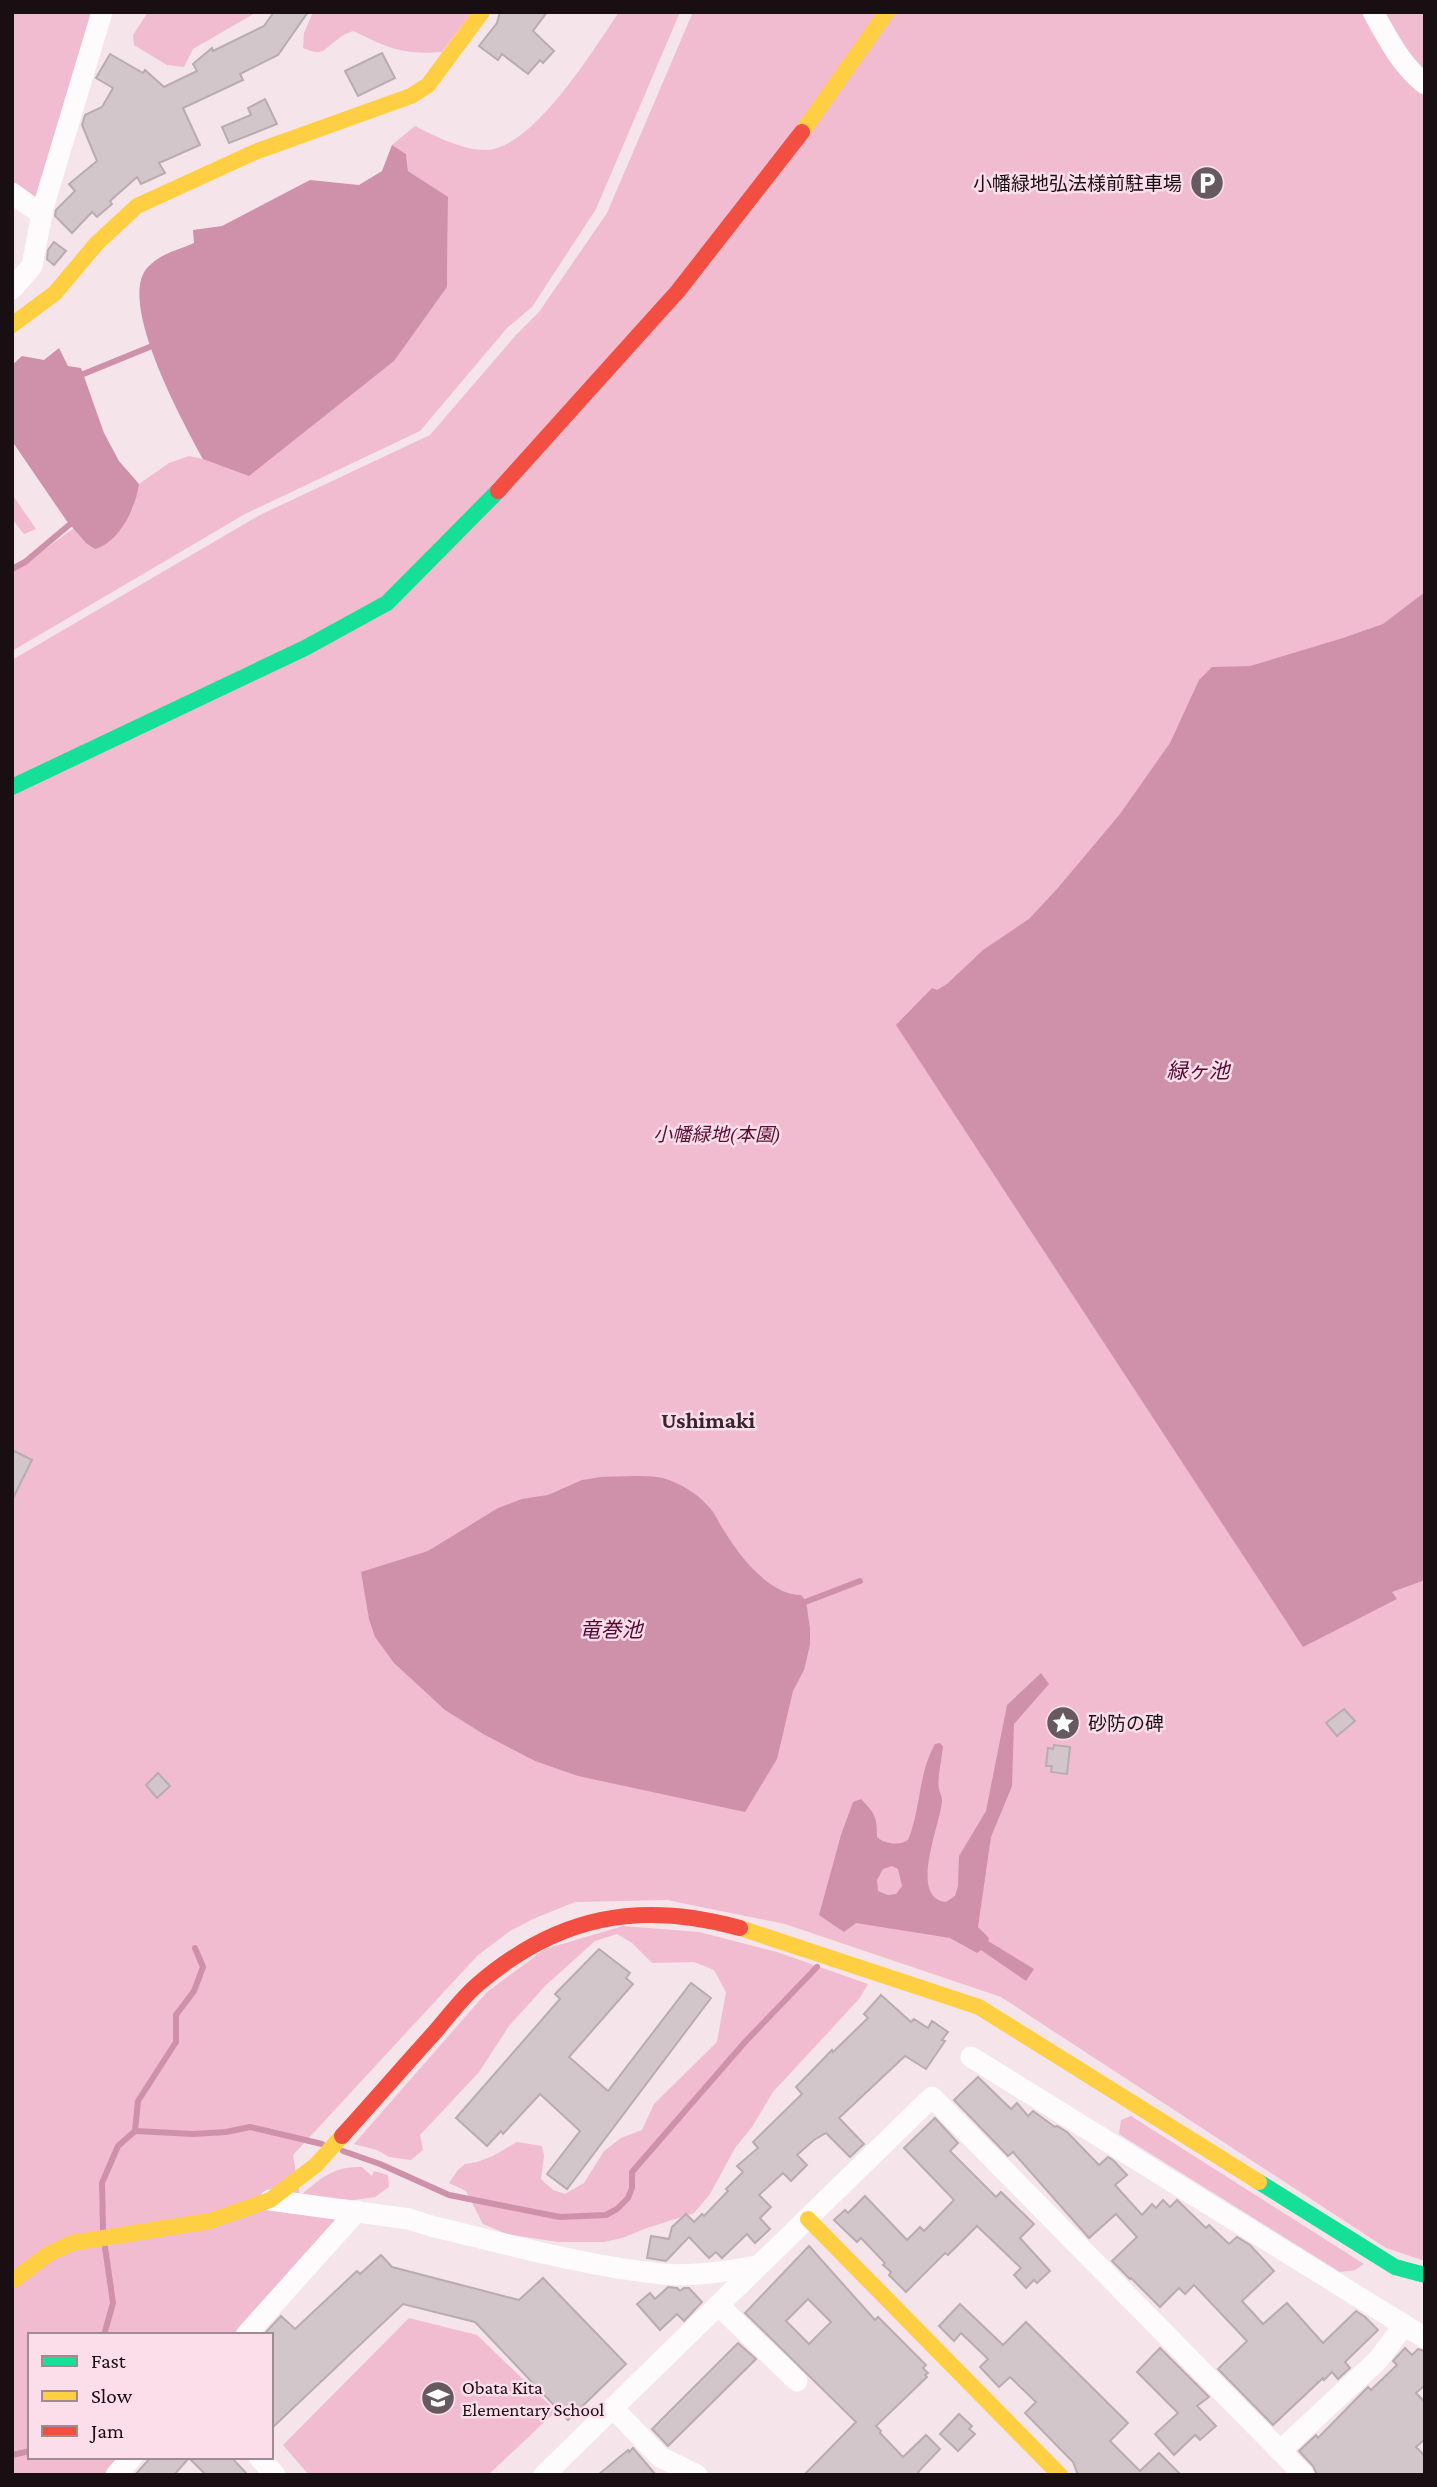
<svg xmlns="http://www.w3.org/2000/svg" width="1437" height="2487" font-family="'Crimson Pro','Noto Sans JP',serif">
<rect width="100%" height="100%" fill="#f5e4ea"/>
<g fill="#f1bbd0">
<path d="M12 12H95L38 198 12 184Z"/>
<path d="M148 12H257L193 49 184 67 167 65 134 45 133 35Z"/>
<path d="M313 12H472L442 52C401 55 389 48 353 31 348 33 342 35 338 39 322 50 325 57 303 48L304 33Z"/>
<path d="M619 12H680L596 209 532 307 507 328 420 431 245 514 12 651V570L26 563 74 528 86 543 121 529 133 508 139 484 169 463 189 456 203 459 447 287 448 198 408 171 406 154 392 145 415 126C435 136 462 150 486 150 533 149 594 49 619 12Z"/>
<path d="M693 12H1363L1425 94V2261L1386 2248 1001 1997 785 1924 667 1900 575 1902 533 1919 510 1931 478 1955 293 2155 300 2196C321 2178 333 2166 362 2167L372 2176 374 2171 388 2175 389 2187 375 2197 354 2200 302 2197 344 2222 241 2335H30V2457H129L113 2475H12V660L260 515 430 435 516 335 539 312 607 213Z"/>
<path d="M1381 12H1425V71L1417 65Z"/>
<path d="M12 494 36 529 24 534 12 519Z"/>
<path d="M623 1926 699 1932 777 1952 868 1984 859 1999 773 2092 752 2127 735 2148 710 2194 694 2213 647 2228 622 2238 604 2242H558L507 2234 483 2224 466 2191 449 2183 458 2170 465 2164 477 2162 493 2156 517 2142 542 2146 544 2156 541 2179 553 2190 565 2194 584 2183 604 2151 621 2138 642 2130 654 2104 717 2042 726 1992 714 1970 694 1962 652 1963 632 1943 617 1934 595 1941 545 1986 509 2026 479 2072 420 2135 423 2150 411 2160 389 2157 377 2150 354 2144 487 1992 545 1949Z"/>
<path d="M1131 2116 1364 2264 1355 2270 1340 2272 1119 2134 1121 2120Z"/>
<path d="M409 2318 477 2335 556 2411 488 2475H309L283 2445Z"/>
</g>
<g fill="#cf91aa" fill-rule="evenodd">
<path d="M392 145 406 154 408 171 448 197 447 287 394 361 249 476 203 459C184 424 117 303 147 268 159 254 178 250 194 243L193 230 222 226 310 180 359 185 382 171Z"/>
<path d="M59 348 68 366 81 368 104 433 119 461 139 484C136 507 120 542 95 549L86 543 66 520 12 441V365L22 356 44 360Z"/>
<path d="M1425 592V1580L1392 1592 1397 1599 1303 1647 896 1025 932 988 937 990 947 984 983 950 1029 919 1057 889 1120 814 1170 743 1199 680 1212 667 1250 666 1343 638 1383 624Z"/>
<path d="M601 1477C619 1477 649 1474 666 1479 679 1483 698 1494 707 1505 715 1512 719 1524 725 1532 740 1557 770 1595 801 1595L806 1601 810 1628V1645L804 1670 793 1691 777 1759 745 1812 578 1776 535 1761 485 1735 445 1710 394 1663 375 1637 369 1619 361 1572 428 1551 498 1508 522 1499 548 1495 582 1480Z"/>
<path d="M1041 1673 1049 1684 1014 1724 1012 1786 991 1837 978 1927 989 1938 988 1941 1034 1969 1026 1981 981 1950 977 1953 950 1938 856 1923 844 1932 819 1915 841 1835 853 1802 861 1799C875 1814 877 1816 877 1837 884 1844 900 1846 908 1840 921 1809 918 1774 935 1744L940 1743 943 1746C942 1760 937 1776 939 1789 940 1794 942 1796 942 1800 942 1821 907 1898 946 1902L955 1896 958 1886 959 1856 986 1811 1007 1705ZM892 1866 898 1869 902 1886 896 1894 888 1895 878 1891 877 1880 883 1869Z"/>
</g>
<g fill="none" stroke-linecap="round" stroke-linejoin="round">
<g stroke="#cf91aa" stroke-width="6">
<path d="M76 377 157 344"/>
<path d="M12 569 25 562 75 520"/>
<path d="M800 1604 860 1581"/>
<path d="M135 2131 193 2134 226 2132 250 2127 322 2144"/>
<path d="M343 2151 380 2164 449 2195 560 2217 606 2215 617 2209 628 2198 632 2188V2172L745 2042 817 1967"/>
<path d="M103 2230 102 2183 118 2146 135 2131 138 2101 176 2042V2015L194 1991 203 1967 195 1948"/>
<path d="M104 2335 113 2303 105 2247"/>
<path d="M12 2455 30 2451"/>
</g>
</g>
<g fill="#d3c6cb" stroke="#b9acb1" stroke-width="2" fill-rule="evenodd">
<path d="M274 12H308L278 55 240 74 243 80 183 108 200 145 159 163 165 173 141 184 137 177 110 201 112 204 97 217 92 212 72 233 55 216 56 210 75 191 69 184 97 161 82 125 85 115 102 107 113 88 96 78 110 54 143 73 145 70 164 87 197 71 193 64 212 48 213 51 264 26Z"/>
<path d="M500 12H547L533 31 554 51 543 63 540 60 528 74 502 54 498 60 479 46 497 23Z"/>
<path d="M382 53 395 78 358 96 345 71Z"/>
<path d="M265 99 277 124 229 143 222 127 251 115 248 108Z"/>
<path d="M54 242 66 251 54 265 47 259 48 250Z"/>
<path d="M12 1450 32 1460 12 1500Z"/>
<path d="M1344 1709 1355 1721 1337 1736 1326 1723Z"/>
<path d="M1054 1745 1070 1747 1067 1774 1051 1772 1052 1766H1046L1048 1748 1053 1749Z"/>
<path d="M158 1773 170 1786 157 1798 146 1785Z"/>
<path d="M599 1949 630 1973 626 1978 633 1984 569 2057 608 2091 691 1983 711 1998 567 2189 547 2174 580 2131 540 2094 503 2134 501 2131 487 2146 456 2118 560 1999 555 1994Z"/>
<path d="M881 1995 911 2022 914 2019 928 2028 932 2021 948 2032 942 2040 945 2041 926 2069 905 2056 839 2118 864 2144 850 2157 826 2133 814 2140 797 2155 807 2165 791 2181 783 2173 759 2195 771 2207 760 2218 770 2229 755 2243 747 2234 722 2258 716 2252 709 2258 689 2237 666 2261 647 2258 651 2236 669 2239 672 2227 686 2214 694 2222 702 2214 704 2216 728 2191 726 2189 743 2172 737 2166 758 2148 753 2142 802 2094 796 2087 832 2050 833 2052 868 2018 864 2014Z"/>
<path d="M978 2077 1011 2109 1017 2103 1028 2116 1033 2111 1055 2127 1057 2126 1067 2132 1099 2165 1108 2157 1114 2161 1127 2175 1115 2185 1142 2215 1152 2204 1156 2208 1163 2200 1170 2207 1177 2200 1206 2228 1209 2225 1229 2244 1237 2237 1250 2245 1274 2271 1242 2301 1263 2324 1287 2303 1323 2343 1356 2311 1365 2317 1378 2330 1345 2362 1350 2368 1338 2379 1332 2372 1324 2380 1323 2378 1273 2425 1218 2369 1247 2341 1194 2285 1185 2294 1179 2288 1160 2307 1131 2278 1130 2279 1112 2261 1137 2237 1116 2214 1089 2238 1013 2152 1008 2156 954 2100Z"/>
<path d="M935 2118 958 2143 950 2151 996 2197 1001 2192 1034 2224 1020 2238 1050 2271 1037 2283 1034 2280 1026 2288 1014 2275 1021 2268 977 2226 948 2255 945 2253 906 2292 889 2275 891 2272 883 2265 885 2263 861 2238 857 2242 834 2220 845 2210 848 2213 865 2196 907 2240 920 2227 924 2231 954 2200 904 2148Z"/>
<path d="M809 2246 875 2320 878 2317 926 2365 923 2368 928 2373 925 2375 927 2377 876 2426 881 2431 880 2433 903 2457 926 2435 940 2449 918 2472 920 2475H804L856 2422 745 2313ZM808 2299 831 2322 809 2344 786 2321Z"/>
<path d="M381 2255 392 2267 519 2300 543 2278 626 2364 568 2420 475 2322 403 2304 271 2429V2335L266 2332 281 2316 295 2329 357 2271 360 2274Z"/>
<path d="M668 2287 677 2288 680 2291 684 2288H689L702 2302 684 2321 677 2314 660 2330 637 2304 650 2293 655 2299Z"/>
<path d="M960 2304 1003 2345 1026 2322 1128 2423 1110 2441 1140 2471 1159 2453 1181 2475H1078L1073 2462 1025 2413 1036 2402 1010 2377 999 2387 980 2367 988 2359 961 2333 954 2341 939 2326Z"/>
<path d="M738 2343 756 2359 668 2446 652 2429Z"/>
<path d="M1160 2348 1209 2397 1197 2406 1216 2426 1200 2440 1195 2435 1174 2455 1155 2434 1178 2413 1137 2372Z"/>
<path d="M1405 2348 1412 2355 1418 2349 1425 2351V2385L1416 2393 1425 2402V2439L1416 2447 1425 2456V2475H1317L1313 2466 1299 2451 1316 2435 1318 2438 1368 2387 1371 2390 1397 2365 1393 2361Z"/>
<path d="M959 2414 972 2426 969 2429 975 2434 958 2451 940 2434Z"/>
<path d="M633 2448 656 2475H598L628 2450 629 2452Z"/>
<path d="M151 2457H231L248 2475H206L189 2458 174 2475H135Z"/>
</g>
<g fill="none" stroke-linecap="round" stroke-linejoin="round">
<g stroke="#fefbfc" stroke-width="21">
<path d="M1373 12C1388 39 1401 65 1425 84"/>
<path d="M12 193 42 215"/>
<path d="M12 289 32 266 43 208 102 12"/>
<path d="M971 2057 1404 2325"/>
<path d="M270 2200 409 2219 431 2226C507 2244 584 2266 662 2274 693 2277 727 2271 758 2266"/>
<path d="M718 2305 797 2381"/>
<path d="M246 2335 357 2211"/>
<path d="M614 2409 660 2457 697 2475"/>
<path d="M1280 2451 1378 2360 1404 2325 1425 2338"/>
<path d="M259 2457 275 2475"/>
<path d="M116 2475 132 2457"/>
<path d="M544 2475 932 2097 1304 2475"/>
</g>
<g stroke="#16e098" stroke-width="16">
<path d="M12 787 305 648 387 603 498 491"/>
<path d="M1259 2182 1395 2267 1425 2275"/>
</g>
<g stroke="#ffcf43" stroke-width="16">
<path d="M802 132 887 12"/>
<path d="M12 325 55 293 97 243 137 206 255 152 411 96 428 85 482 12"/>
<path d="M740 1928 979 2007 1259 2182"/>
<path d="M808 2219 1060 2475"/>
<path d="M12 2281 50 2253 72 2243 210 2221 270 2200 316 2165 342 2136"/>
</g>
<g stroke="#f24e42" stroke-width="16">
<path d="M498 491 678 291 802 132"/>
<path d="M342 2136C373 2102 403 2067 434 2033 448 2017 461 1999 477 1985 557 1916 639 1900 740 1928"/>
</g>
</g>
<defs>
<g id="parking-disc" transform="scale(1.75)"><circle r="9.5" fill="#665a5e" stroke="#fbdee9"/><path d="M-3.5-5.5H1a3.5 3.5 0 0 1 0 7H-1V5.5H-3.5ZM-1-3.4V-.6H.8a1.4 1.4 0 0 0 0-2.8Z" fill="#fff"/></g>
<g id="sight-disc" transform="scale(1.75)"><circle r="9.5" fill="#665a5e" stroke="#fbdee9"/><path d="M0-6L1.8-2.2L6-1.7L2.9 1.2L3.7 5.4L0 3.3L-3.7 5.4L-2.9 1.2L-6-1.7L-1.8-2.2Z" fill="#fff"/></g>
<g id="school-disc" transform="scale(1.75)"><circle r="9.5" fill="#665a5e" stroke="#fbdee9"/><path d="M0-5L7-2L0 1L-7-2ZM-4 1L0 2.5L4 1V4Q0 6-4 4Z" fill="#fff"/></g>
</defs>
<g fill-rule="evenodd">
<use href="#parking-disc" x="1207" y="183"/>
<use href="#sight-disc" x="1063" y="1723"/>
<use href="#school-disc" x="438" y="2398"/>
</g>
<g text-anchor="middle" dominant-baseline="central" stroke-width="5" stroke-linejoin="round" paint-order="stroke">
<g font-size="19" fill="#190f13" stroke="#fbdee9" text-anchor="start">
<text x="1182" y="183" text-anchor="end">小幡緑地弘法様前駐車場</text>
<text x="1088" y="1723">砂防の碑</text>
<text x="462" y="2387">Obata Kita<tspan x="462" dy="22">Elementary School</tspan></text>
</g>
<g font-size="19" font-style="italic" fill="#590d35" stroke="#fbdee9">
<text x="717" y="1134">小幡緑地(本園)</text>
</g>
<g font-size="21" font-style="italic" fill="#550832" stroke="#fbdee9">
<text x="1198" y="1071">緑ヶ池</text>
<text x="611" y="1630">竜巻池</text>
</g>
<g font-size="23" font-weight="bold" fill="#39242c" stroke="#fbdee9">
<text x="708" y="1420">Ushimaki</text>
</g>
</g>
<rect width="1437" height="2487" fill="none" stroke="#190f13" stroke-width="28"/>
<rect x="28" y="2333" width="245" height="126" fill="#fbdee9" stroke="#a18b93" stroke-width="2"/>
<rect x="42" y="2356" width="35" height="10" fill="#16e098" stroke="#a18b93" stroke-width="2"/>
<text x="91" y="2368" font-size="21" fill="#190f13">Fast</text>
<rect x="42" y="2391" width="35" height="10" fill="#ffcf43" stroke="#a18b93" stroke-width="2"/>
<text x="91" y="2403" font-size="21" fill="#190f13">Slow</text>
<rect x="42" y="2426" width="35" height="10" fill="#f24e42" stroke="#a18b93" stroke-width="2"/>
<text x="91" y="2438" font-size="21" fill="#190f13">Jam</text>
</svg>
